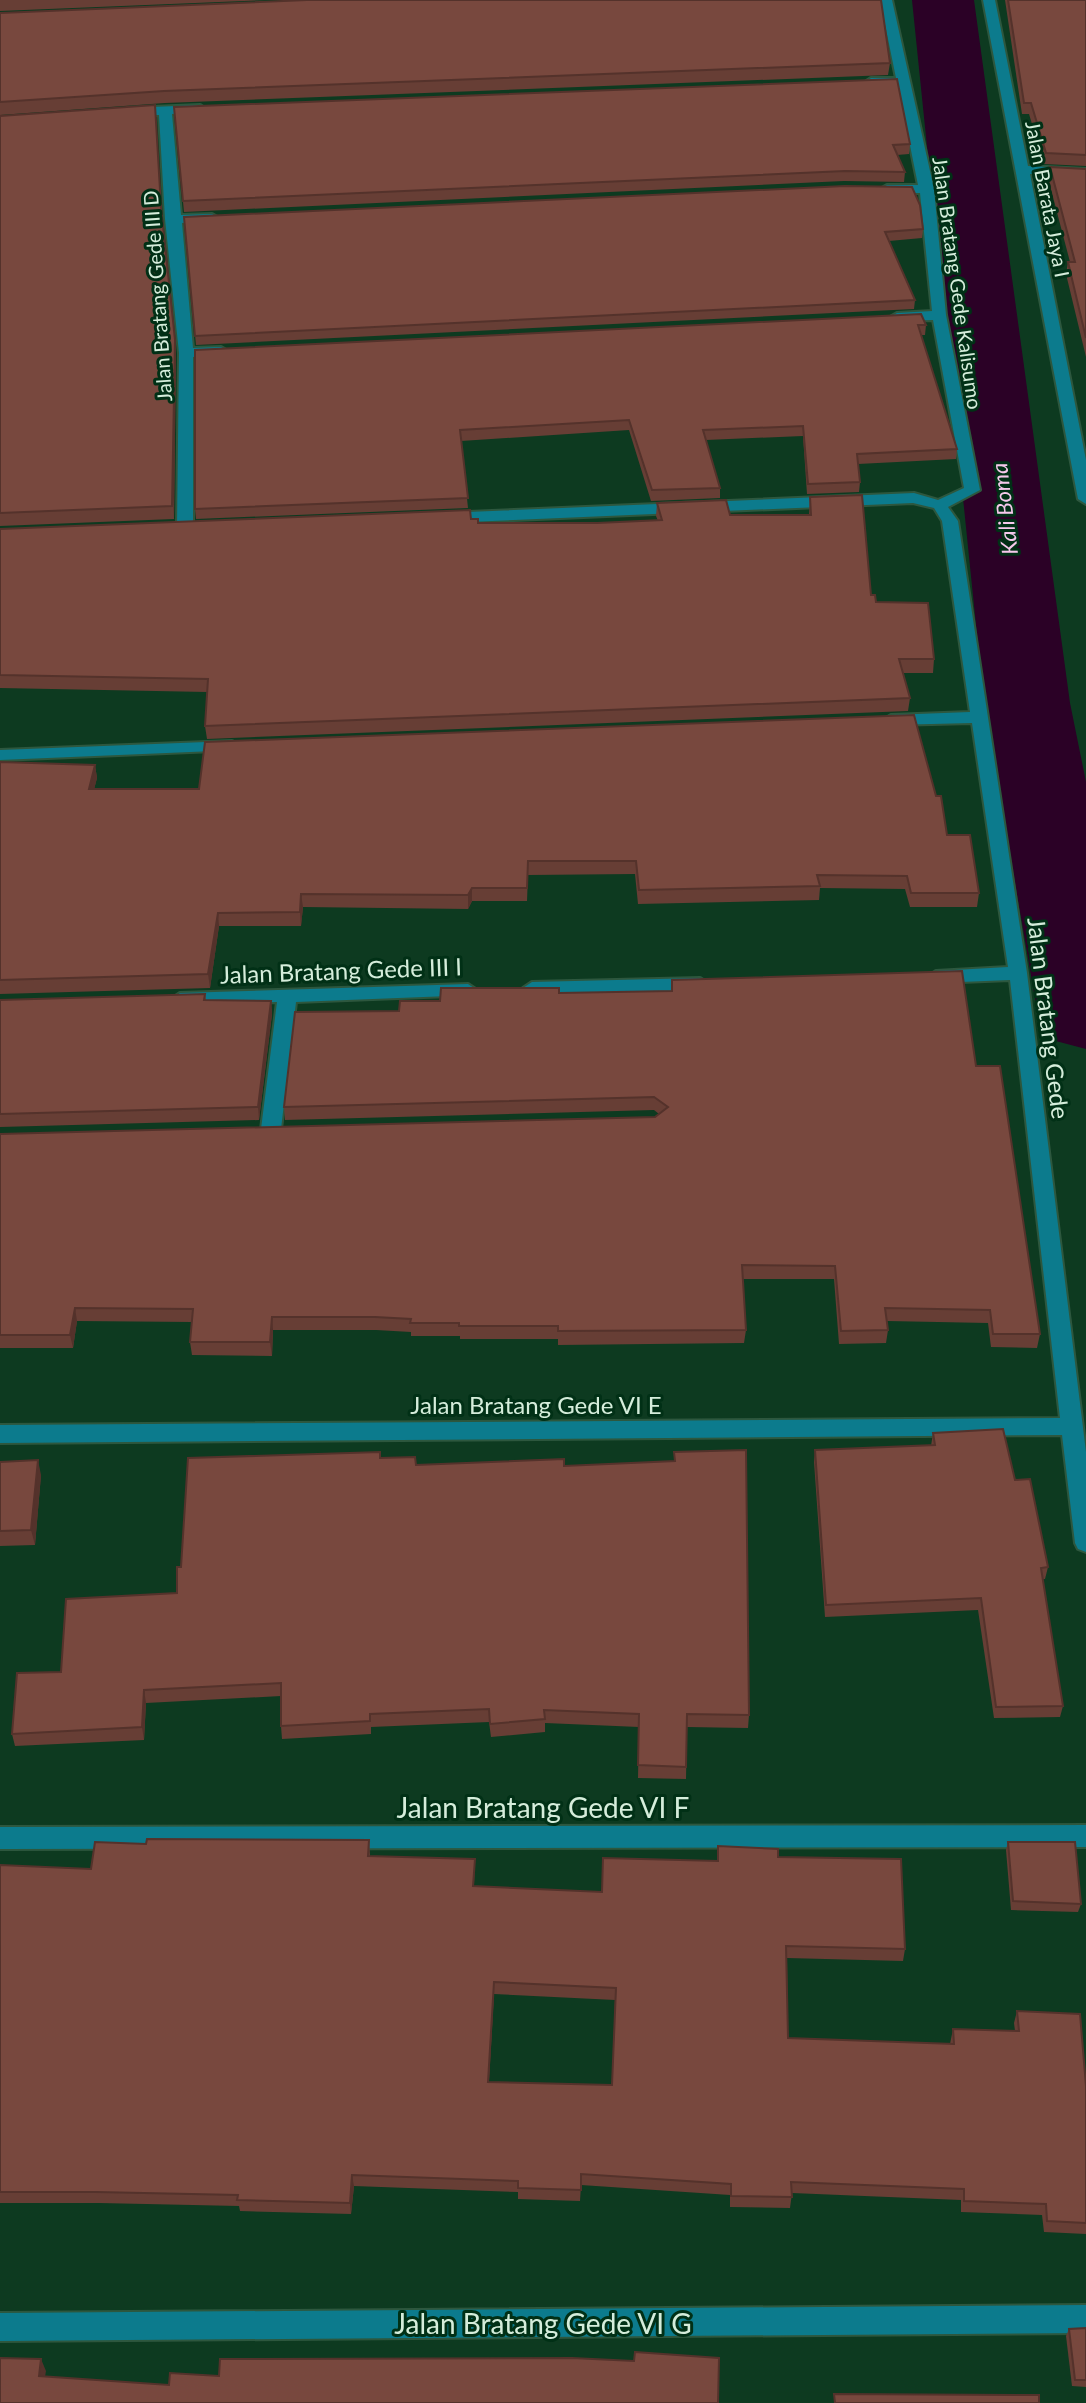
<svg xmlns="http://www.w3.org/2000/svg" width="1086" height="2403" font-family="Lato,sans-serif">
<rect width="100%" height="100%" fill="#0d3a20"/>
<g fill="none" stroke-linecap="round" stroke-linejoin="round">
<path fill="#2b0126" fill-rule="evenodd" d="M912 0H974L1070 703 1086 782V1049L1052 1040 1038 1016 984 703Z"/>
<g stroke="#2d573e" stroke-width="4">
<g id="street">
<path d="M880 0H892L934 189 946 315 980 490 948 507 958 521 1027 973 1086 1452V1552L1078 1549 1075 1543 1062 1435 0 1443V1425L1060 1418 1010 980 936 983 927 977 936 971 1008 967 972 723 891 725 883 720 891 715 970 712 942 521 934 508 913 503 444 523 436 518 444 513 914 493 938 500 964 488 933 320 897 321 890 317 897 313 932 311 920 193H887L880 189 887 185H918L898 86H871L865 82 871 78H896Z"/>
<path d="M983 0H995L1028 166 1086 169V177L1030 174 1086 460V504L1078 499Z"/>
<path d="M200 105 206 109 205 112 172 114 181 215 212 214 219 218 212 222 182 223 193 348 221 347 228 351 221 355 193 357V528L185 533 177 528 179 353 165 219 159 115 128 116 122 112 128 108Z"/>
<path d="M232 741 241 746 238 750 0 760V750Z"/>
<path d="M700 978 709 984 700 990 532 994 523 988 532 982Z"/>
<path d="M468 984 477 990 475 995 296 1002 281 1129 271 1136 261 1129 277 1002 180 1005 171 999 180 993Z"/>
<path d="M1086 1825V1847L0 1849V1827Z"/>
<path d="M1086 2305V2333L0 2341V2313Z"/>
</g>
</g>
<use href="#street" fill="#0c7b8d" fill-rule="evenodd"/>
</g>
<g fill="#673e35" fill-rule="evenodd">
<path d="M0 0H266L0 11Z"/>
<path d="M1005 0H1086V166L1044 164 1029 114H1022Z"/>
<path d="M0 13 890 63 888 75 165 103 0 115Z"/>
<path d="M174 107 910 144 909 154 897 155 905 172 904 182 844 181 184 212Z"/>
<path d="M0 116 156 117 162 219 176 353 174 519 0 526Z"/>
<path d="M1050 167 1086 169V357L1066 274 1068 262H1070L1048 178Z"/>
<path d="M184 217 923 229 922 238 889 241 915 300 914 309 196 345Z"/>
<path d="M926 325 925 335H921L957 449 956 459 858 464 860 482 859 492 807 494 803 436 706 440 720 488V498L651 501 629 430 461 441 468 508 196 519 195 509V350Z"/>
<path d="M810 497 876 602 934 659 933 673H903L910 698 908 711 207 739 205 726 207 692 0 688V529L471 519 478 523H597L658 521 656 516 657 503 730 515H809Z"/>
<path d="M0 762 95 765 97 778 94 789 947 835 979 893 977 907H910L905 889 820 888 819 900 638 904 635 874 528 875 527 901H472L468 909 303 907 301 926H219L210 988 0 994Z"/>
<path d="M672 980 976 1066 1040 1334 1037 1348 991 1347 988 1323 887 1321 888 1330 886 1343 839 1344 834 1279H743L746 1330 744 1343 558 1345V1339H460V1336H411V1332L376 1330H273L272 1356 192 1355 190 1342 192 1322 77 1321 73 1348H0V1134L655 1117 659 1114 654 1110 285 1120 284 1107 399 1011 440 1001 559 993 672 991Z"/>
<path d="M205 994 206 1000 271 1001 272 1014 259 1120 0 1127V1000Z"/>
<path d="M933 1433 1015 1480 1048 1567 1045 1579H1043L1063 1706 1060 1717 994 1718 978 1610 825 1617 814 1462 815 1450 931 1446Z"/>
<path d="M674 1452 749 1715 748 1728 687 1727 686 1779 638 1778 639 1727 545 1723V1732L491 1737 489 1722 371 1727V1734L282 1739 281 1726V1696L146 1703 144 1740 15 1746 12 1734 61 1672 177 1593 181 1567 380 1458 416 1465 564 1466 674 1461Z"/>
<path d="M0 1462 41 1475 35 1545 0 1546Z"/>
<path d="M369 1840 370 1856 475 1859 474 1886 602 1892 717 1861 718 1846 778 1857 905 1949 903 1961 787 1958 788 2038 950 2044 953 2029 1015 2031 1014 2023 1017 2011 1086 2086V2234L1044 2232 1042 2215 961 2212V2200L792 2193 790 2208 730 2207V2195L581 2185 580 2201 518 2199V2192L354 2186 351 2214 240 2211 239 2206 99 2203H0V1865L91 1869 146 1844ZM494 1994 615 2000 612 2085 489 2082Z"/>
<path d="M1008 1842 1081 1904 1078 1912 1011 1910 1006 1850Z"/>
<path d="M1086 2328V2387L1072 2386 1066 2336 1069 2329Z"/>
</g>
<g fill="#54322b">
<path d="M155 105 162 219 176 353 174 519 161 207Z"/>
<path d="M95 765 97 778 91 802 89 789Z"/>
<path d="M472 888V901L468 909V895Z"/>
<path d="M301 894 303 907 301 926 300 912Z"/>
<path d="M218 913 219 926 210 988 208 974Z"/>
<path d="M271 1001 272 1014 259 1120 258 1107Z"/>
<path d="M75 1308 77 1321 73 1348 70 1335Z"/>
<path d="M272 1317 273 1330 272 1356 270 1342Z"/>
<path d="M38 1460 41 1475 35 1545 31 1530Z"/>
<path d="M144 1690 146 1703 144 1740 142 1727Z"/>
<path d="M494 1982V1994L488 2093V2082Z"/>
<path d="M352 2175 354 2186 351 2214 350 2203Z"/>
<path d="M41 2359 46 2371 43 2388 39 2376Z"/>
</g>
<g fill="#78483e" stroke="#54322b" stroke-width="2" fill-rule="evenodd">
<path d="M307 0H881L890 63 164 91 0 102V13Z"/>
<path d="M1008 0H1086V155L1046 153 1031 103H1024Z"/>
<path d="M897 79 910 144 893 145 905 172 845 171 183 201 174 107Z"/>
<path d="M155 105 161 207 175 340 172 506 0 513V116Z"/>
<path d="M1050 167 1086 169V338L1068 262H1075Z"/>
<path d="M845 186 912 187 920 205 923 229 885 232 915 300 195 336 184 217Z"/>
<path d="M921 314 926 325H918L957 449 857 454 860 482 808 484 803 426 703 430 720 488 652 490 629 420 460 430 468 498 195 509V350Z"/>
<path d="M862 495 871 595H875L876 602 928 603 934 659H899L910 698 205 726 208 679 0 675V529L470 510 471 519H478V523H597L662 520 657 503 726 500 730 515H811L810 497Z"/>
<path d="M914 715 936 796H941L947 835H970L979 893H911L907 876 817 875 820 886 639 890 636 861H528L527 888H472L468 895 301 894 300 912 218 913 208 974 0 980V762L95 765 89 789H199L205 742Z"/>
<path d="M962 971 976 1066H1000L1040 1334H993L990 1310 885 1308 888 1330 841 1331 835 1266 742 1265 746 1330 558 1331V1326H459V1323H410L411 1319 375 1317H272L270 1342H190L193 1309 75 1308 70 1335H0V1134L655 1117 668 1107 654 1097 284 1107 295 1012 399 1011 400 1001H440L441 988H559V993L672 991V980Z"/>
<path d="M205 994 204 1000 271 1001 258 1107 0 1114V1000Z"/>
<path d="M1003 1429 1015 1480 1030 1479 1048 1567 1041 1568 1063 1706 996 1707 981 1598 826 1605 815 1450 935 1445 933 1433Z"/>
<path d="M746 1450 749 1715 687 1714 686 1767 638 1765 639 1714 544 1710 545 1719 490 1724 489 1709 370 1714V1721L281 1726V1683L144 1690 142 1727 12 1734 17 1673 61 1672 66 1599 177 1593V1567H181L188 1458 380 1452V1458L415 1457 416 1465 564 1459V1466L675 1461 674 1452Z"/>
<path d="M38 1460 31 1530 0 1531V1462Z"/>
<path d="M147 1839 369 1840 368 1856 475 1859 473 1886 602 1892 603 1858 718 1861V1846L778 1849V1857L901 1859 905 1949 786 1946 788 2038 954 2044 953 2029 1019 2031 1017 2011 1080 2014 1086 2086V2223L1047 2221 1046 2204 964 2201V2189L791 2182 792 2197 731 2196V2184L581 2174V2190L518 2188V2181L352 2175 350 2203 237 2200 238 2195 96 2192H0V1865L91 1869 95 1842 146 1844ZM494 1982 616 1988 612 2085 488 2082Z"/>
<path d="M1008 1842H1075L1081 1904 1013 1901Z"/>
<path d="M1086 2328V2380H1075L1069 2329Z"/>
<path d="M635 2352 719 2358 718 2403H0V2358L41 2359 39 2376 169 2385 170 2373 219 2376 220 2359 572 2358 634 2361Z"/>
<path d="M834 2394 1039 2395V2403H835Z"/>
</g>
<g text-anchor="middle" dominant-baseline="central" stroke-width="6" stroke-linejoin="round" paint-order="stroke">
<g font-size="20" fill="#d5eddb" stroke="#013016">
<text transform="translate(1048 199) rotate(79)">Jalan Barata Jaya I</text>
<text transform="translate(958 283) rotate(82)">Jalan Bratang Gede Kalisumo</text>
<text transform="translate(157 296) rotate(-94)">Jalan Bratang Gede III D</text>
</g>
<g font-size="22" font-style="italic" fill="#f6c8ec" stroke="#013016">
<text transform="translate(1004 509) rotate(-97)">Kali Boma</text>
</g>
<g font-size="24" fill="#d5eddb" stroke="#013016">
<text transform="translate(341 970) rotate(-2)">Jalan Bratang Gede III I</text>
<text transform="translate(1049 1018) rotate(83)">Jalan Bratang Gede</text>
<text x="536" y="1404">Jalan Bratang Gede VI E</text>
</g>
<g font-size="28" fill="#d5eddb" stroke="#013016">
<text x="543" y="1807">Jalan Bratang Gede VI F</text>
<text x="543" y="2323">Jalan Bratang Gede VI G</text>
</g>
</g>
</svg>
